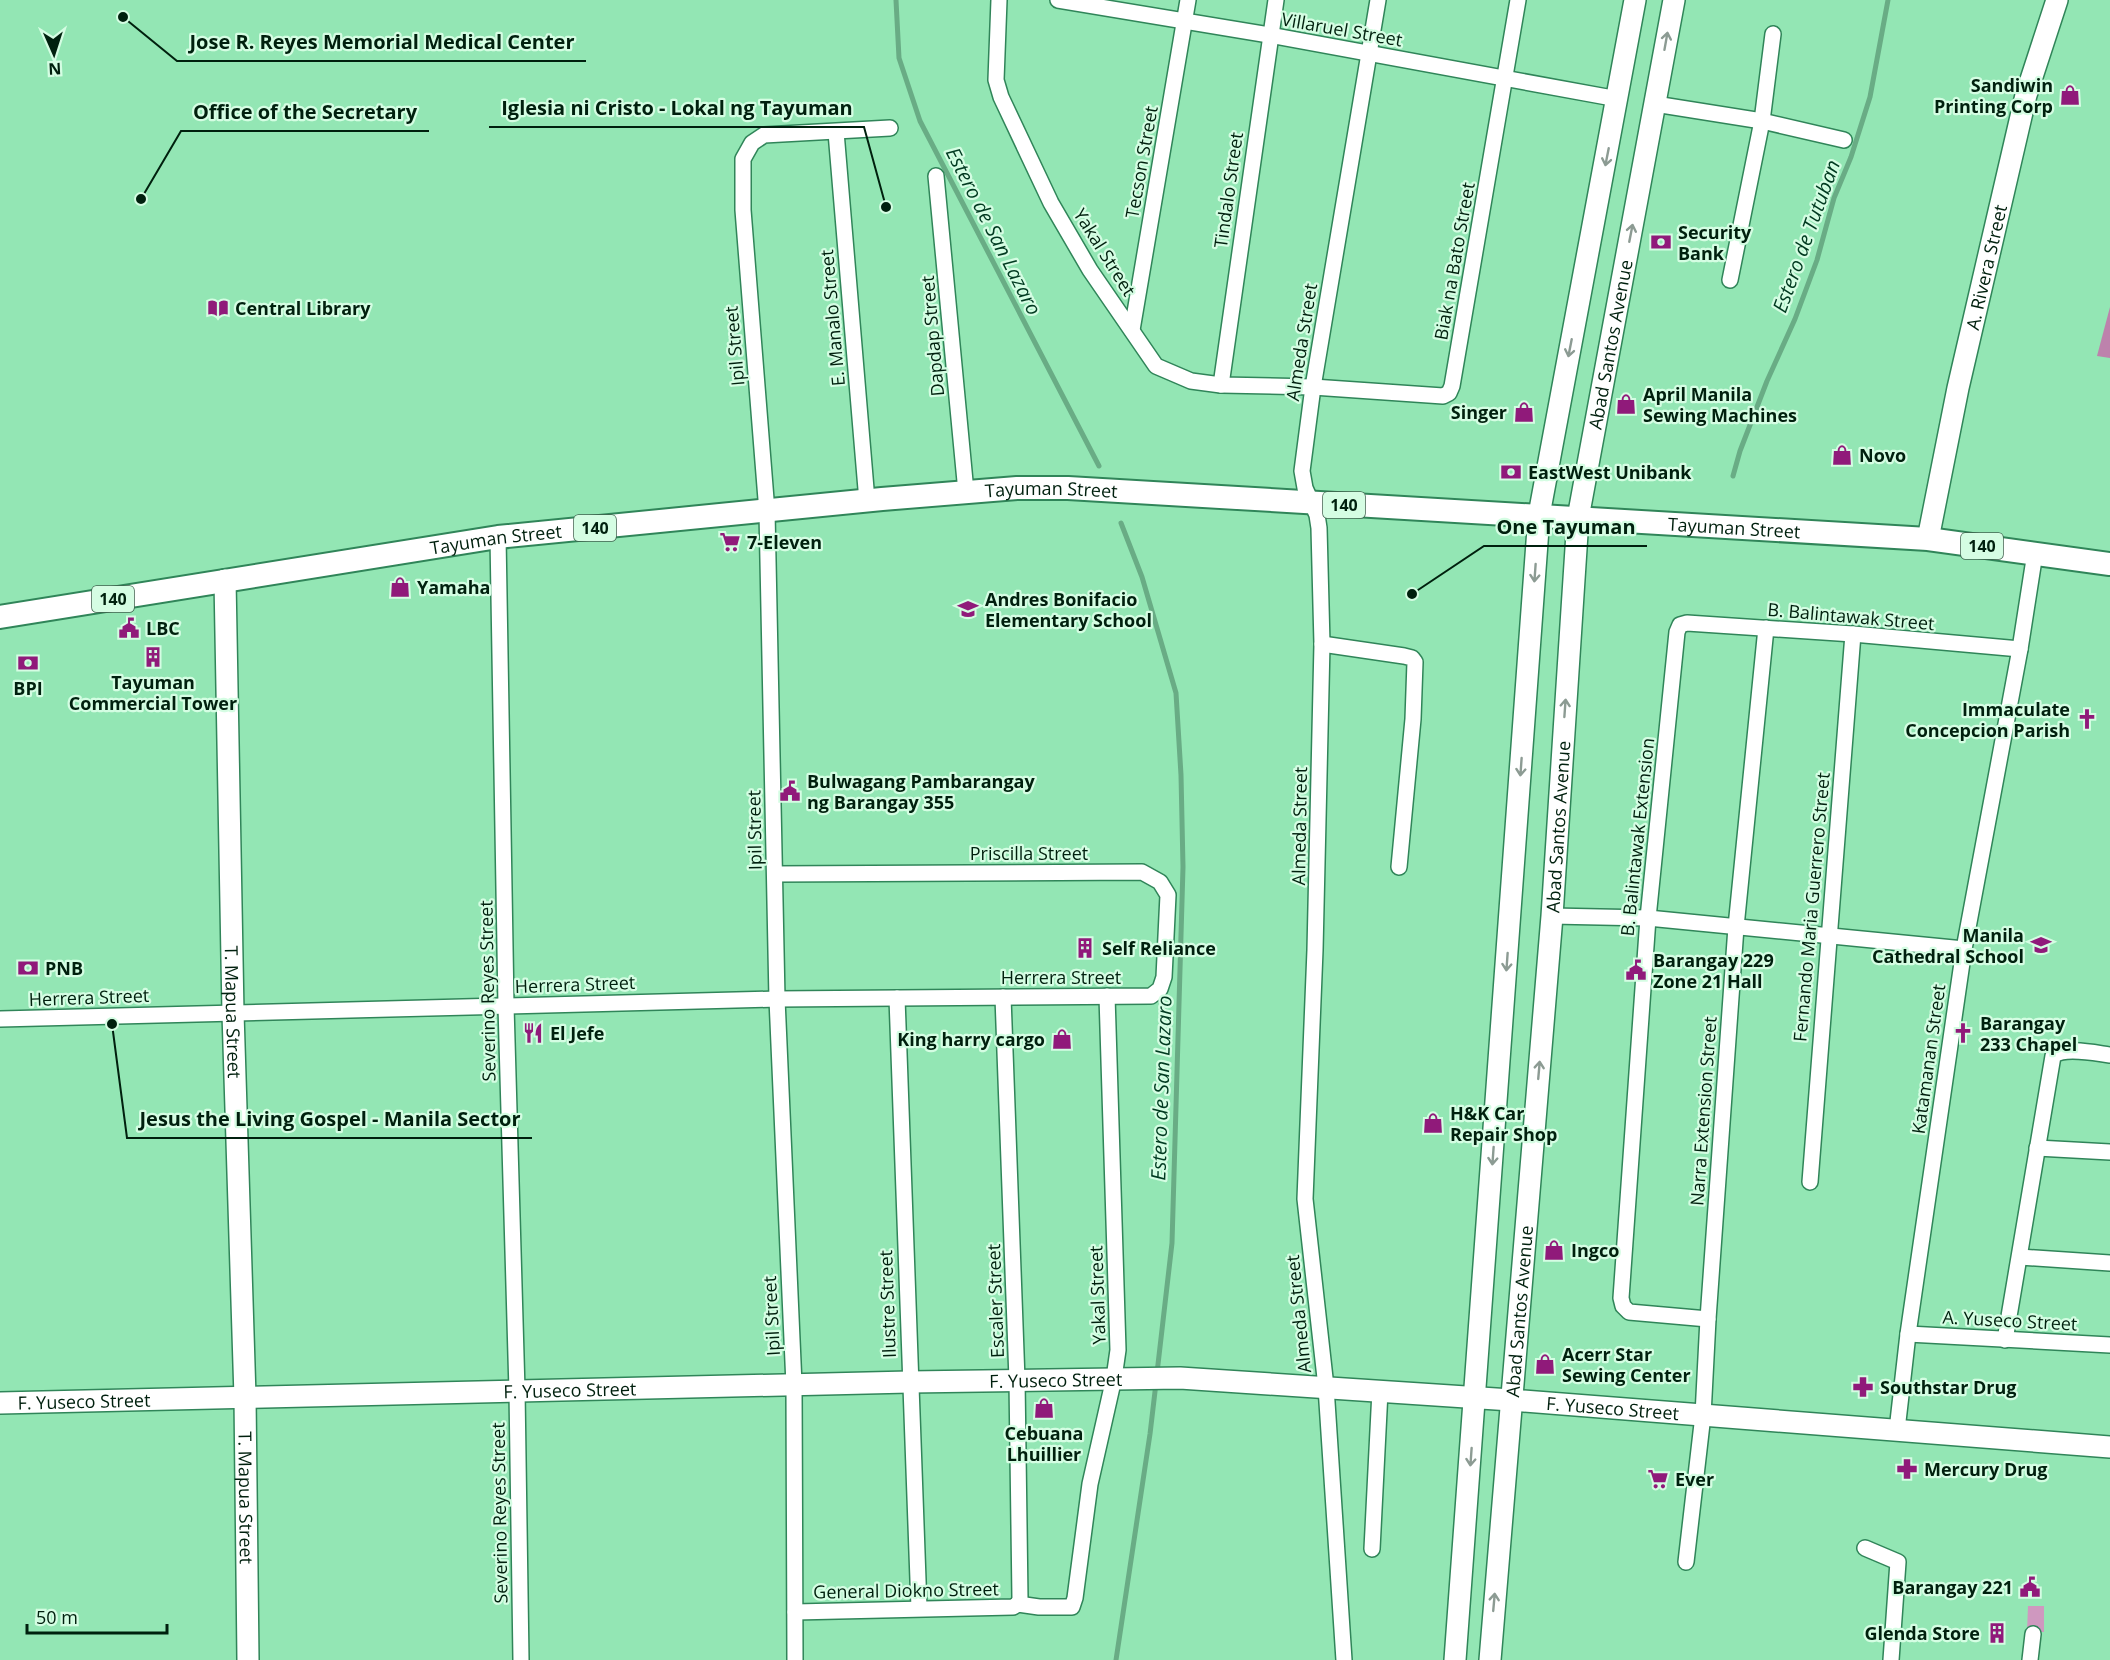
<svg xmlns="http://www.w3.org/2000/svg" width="2110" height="1660" font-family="'Open Sans',sans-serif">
<rect width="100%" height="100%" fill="#93e6b4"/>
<path fill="#cf98bf" d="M2028 1606H2044V1632H2027Z"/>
<path fill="#bd82ac" d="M2110 307V358L2097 356Z"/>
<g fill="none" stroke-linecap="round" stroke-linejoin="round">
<g stroke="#69ac85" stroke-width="5">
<path d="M896 0 899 58 920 121 1099 466"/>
<path d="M1733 476 1740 451 1767 381 1795 319 1817 260 1834 198 1851 157 1870 97 1888 0"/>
<path d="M1121 523 1142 577 1176 693 1181 775 1183 867 1172 1243 1157 1373"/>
<path d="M1116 1660 1150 1434 1156 1383"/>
</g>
<g stroke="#308559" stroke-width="18">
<g id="street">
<path d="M999 0 996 80 1001 97 1051 203 1090 270 1156 366 1191 381 1221 385 1313 387 1443 396 1449 393 1452 386 1518 0"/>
<path d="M1058 0 1269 35 1618 99"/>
<path d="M1655 104 1762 121 1844 140"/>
<path d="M836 132 867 501"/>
<path d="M936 176 966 492"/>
<path d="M1730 280 1762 121 1773 34"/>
<path d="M1132 330 1188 0"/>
<path d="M1221 385 1276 0"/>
<path d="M498 537 506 1006 517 1391 521 1660"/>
<path d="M1322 644 1404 656 1412 658 1415 662 1413 719 1399 867"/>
<path d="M1552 916 1648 918 1964 949"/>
<path d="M1003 997 1017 1380 1020 1599 1018 1604"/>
<path d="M897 998 919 1608"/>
<path d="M0 1019 777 999 1151 996 1160 989 1164 977 1168 895 1160 882 1142 872 775 874"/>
<path d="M2037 1148 2110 1152"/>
<path d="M1810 1182 1853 634"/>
<path d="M2020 1257 2110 1263"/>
<path d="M1708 1319 1629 1312 1623 1306 1621 1298 1648 918 1677 632 1680 625 1687 623 1853 634 2020 649"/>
<path d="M1908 1334 2110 1345"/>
<path d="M2005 1340 2053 1056C2064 1046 2095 1053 2110 1055"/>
<path d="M1897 1430 1908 1334 1964 949 2020 649 2035 553"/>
<path d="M1865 1548 1898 1562 1891 1660"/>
<path d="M1372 1549 1380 1391"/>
<path d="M1686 1562 1703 1415 1708 1319 1736 927 1766 628"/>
<path d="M795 1612 1013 1607 1018 1604 1039 1607H1072L1075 1598 1090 1484 1114 1378 1118 1350 1107 996"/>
<path d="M795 1660 794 1385 777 999 767 512 743 210V159L752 143 764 135 890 128"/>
<path d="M1344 1660 1326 1387 1305 1199 1315 950 1322 644 1319 528 1317 515 1305 488 1302 471 1313 387 1378 0"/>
<path d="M2030 1660 2033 1634"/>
</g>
</g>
<g stroke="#308559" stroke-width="24">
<g id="secondary">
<path id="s1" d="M1928 539 1958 388 2026 95 2057 0"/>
<path id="s2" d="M225 580 233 1013 245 1397 248 1660"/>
<path id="s3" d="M0 1403 909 1382 1180 1378 1511 1400 2110 1447"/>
<path d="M1455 1660 1539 515 1635 0"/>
<path id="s4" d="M1490 1660 1552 916 1578 518 1674 0"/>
</g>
</g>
<g stroke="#308559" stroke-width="26">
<g id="primary">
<path id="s5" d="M0 617 498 537 882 499 1017 488H1068L1928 539 2110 564"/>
</g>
</g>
<use href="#street" stroke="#fff" stroke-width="15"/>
<use href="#secondary" stroke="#fff" stroke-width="21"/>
<use href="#primary" stroke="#fff" stroke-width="22"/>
</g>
<defs><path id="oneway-shaft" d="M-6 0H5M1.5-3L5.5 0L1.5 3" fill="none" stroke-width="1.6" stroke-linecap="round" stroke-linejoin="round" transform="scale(1.5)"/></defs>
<g stroke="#8c9b93">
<use href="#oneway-shaft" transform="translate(1666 41) rotate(-80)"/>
<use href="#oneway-shaft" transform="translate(1607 157) rotate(101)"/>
<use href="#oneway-shaft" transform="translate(1631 233) rotate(-79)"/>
<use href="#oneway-shaft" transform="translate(1570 348) rotate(101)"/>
<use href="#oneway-shaft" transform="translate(1535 573) rotate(94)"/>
<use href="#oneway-shaft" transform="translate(1565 708) rotate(-86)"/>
<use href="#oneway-shaft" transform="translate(1521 767) rotate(94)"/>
<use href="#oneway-shaft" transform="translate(1507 962) rotate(94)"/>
<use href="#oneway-shaft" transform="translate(1539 1070) rotate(-85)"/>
<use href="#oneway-shaft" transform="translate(1493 1156) rotate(94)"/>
<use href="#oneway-shaft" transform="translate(1471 1457) rotate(94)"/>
<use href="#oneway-shaft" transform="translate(1494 1602) rotate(-85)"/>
</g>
<defs>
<g id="shop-bare" transform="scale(1.62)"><path d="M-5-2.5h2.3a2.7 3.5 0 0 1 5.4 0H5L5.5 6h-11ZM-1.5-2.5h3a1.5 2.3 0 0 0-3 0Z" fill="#901a7a" stroke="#d5fde3" stroke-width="2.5" paint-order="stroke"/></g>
<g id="bank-bare" transform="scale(1.62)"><path d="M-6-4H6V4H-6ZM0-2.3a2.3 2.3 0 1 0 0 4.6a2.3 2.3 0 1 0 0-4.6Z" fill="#901a7a" stroke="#d5fde3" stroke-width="2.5" paint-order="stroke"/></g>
<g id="library-bare" transform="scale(1.62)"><path d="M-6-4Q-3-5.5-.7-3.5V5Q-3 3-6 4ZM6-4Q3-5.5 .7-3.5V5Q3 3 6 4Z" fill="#901a7a" stroke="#d5fde3" stroke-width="2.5" paint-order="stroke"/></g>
<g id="supermarket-bare" transform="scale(1.62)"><path d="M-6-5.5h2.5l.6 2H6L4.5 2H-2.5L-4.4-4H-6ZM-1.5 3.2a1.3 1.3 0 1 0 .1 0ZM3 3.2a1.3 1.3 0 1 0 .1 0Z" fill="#901a7a" stroke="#d5fde3" stroke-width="2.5" paint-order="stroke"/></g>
<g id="school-bare" transform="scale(1.62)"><path d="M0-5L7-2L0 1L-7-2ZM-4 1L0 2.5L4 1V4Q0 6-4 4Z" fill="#901a7a" stroke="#d5fde3" stroke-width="2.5" paint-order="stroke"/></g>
<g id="civic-bare" transform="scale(1.62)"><path d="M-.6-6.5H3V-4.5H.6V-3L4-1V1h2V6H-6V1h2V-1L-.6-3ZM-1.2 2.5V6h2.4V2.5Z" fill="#901a7a" stroke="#d5fde3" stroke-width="2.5" paint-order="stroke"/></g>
<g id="building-bare" transform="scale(1.62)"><path d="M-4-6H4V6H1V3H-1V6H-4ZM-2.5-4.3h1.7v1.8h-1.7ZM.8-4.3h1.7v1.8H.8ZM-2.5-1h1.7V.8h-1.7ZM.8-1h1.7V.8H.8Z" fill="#901a7a" stroke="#d5fde3" stroke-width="2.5" paint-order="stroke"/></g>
<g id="church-bare" transform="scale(1.62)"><path d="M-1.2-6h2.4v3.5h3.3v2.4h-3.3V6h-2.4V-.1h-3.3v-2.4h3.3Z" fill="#901a7a" stroke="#d5fde3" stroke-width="2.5" paint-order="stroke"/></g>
<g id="restaurant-bare" transform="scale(1.62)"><path d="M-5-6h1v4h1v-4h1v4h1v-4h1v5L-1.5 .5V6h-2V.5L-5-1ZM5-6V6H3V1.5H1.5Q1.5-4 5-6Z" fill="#901a7a" stroke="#d5fde3" stroke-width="2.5" paint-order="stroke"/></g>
<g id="pharmacy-bare" transform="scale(1.62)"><path d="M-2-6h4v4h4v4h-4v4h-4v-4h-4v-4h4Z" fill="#901a7a" stroke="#d5fde3" stroke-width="2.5" paint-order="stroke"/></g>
</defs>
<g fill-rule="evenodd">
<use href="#shop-bare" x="2070" y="95"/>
<use href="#bank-bare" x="1661" y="242"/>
<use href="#library-bare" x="218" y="308"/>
<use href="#shop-bare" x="1626" y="404"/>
<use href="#shop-bare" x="1524" y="412"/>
<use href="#shop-bare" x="1842" y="455"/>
<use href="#bank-bare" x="1511" y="472"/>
<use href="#supermarket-bare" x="730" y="542"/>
<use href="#shop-bare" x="400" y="587"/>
<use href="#school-bare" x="968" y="609"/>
<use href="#civic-bare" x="129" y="628"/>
<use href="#building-bare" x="153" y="657"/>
<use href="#bank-bare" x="28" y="663"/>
<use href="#church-bare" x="2087" y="719"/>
<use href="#civic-bare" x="790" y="791"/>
<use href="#school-bare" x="2041" y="945"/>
<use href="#building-bare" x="1085" y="948"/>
<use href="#bank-bare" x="28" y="968"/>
<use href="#civic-bare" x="1636" y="970"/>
<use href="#restaurant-bare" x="533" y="1033"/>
<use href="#church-bare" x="1963" y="1033"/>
<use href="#shop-bare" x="1062" y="1039"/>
<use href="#shop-bare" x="1433" y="1123"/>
<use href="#shop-bare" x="1554" y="1250"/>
<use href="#shop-bare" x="1545" y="1364"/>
<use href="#pharmacy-bare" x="1863" y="1387"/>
<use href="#shop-bare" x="1044" y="1408"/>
<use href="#pharmacy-bare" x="1907" y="1469"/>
<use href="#supermarket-bare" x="1658" y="1479"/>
<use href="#civic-bare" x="2030" y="1587"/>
<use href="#building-bare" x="1997" y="1633"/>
</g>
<g text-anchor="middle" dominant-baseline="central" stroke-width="4.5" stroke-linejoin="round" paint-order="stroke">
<g fill="#d5fde3" stroke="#40624e" stroke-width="1.5">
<rect x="1323" y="492" width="42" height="26" rx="4.5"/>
<rect x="574" y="515" width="42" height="26" rx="4.5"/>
<rect x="1961" y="533" width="42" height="26" rx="4.5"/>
<rect x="92" y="586" width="42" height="26" rx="4.5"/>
</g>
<g font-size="16" font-weight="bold" fill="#00200e">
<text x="1344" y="505">140</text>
<text x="595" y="528">140</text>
<text x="1982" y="546">140</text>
<text x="113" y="599">140</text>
</g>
<g font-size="18" fill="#00200e" stroke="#d5fde3">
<text transform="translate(1342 29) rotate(10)">Villaruel Street</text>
<text transform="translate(1141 162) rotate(-80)">Tecson Street</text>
<text transform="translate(1228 190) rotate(-82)">Tindalo Street</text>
<text transform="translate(1105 252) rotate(58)">Yakal Street</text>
<text transform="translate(1454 261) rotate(-80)">Biak na Bato Street</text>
<text stroke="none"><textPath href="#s1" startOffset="278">A. Rivera Street</textPath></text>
<text transform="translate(832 318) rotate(-95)">E. Manalo Street</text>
<text transform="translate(932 336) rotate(-95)">Dapdap Street</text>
<text transform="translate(1301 342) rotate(-81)">Almeda Street</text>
<text stroke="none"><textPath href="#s4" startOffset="1322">Abad Santos Avenue</textPath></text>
<text transform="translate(734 346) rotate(-95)">Ipil Street</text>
<text stroke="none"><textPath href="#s5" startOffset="1060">Tayuman Street</textPath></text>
<text stroke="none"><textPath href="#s5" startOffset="1744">Tayuman Street</textPath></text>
<text stroke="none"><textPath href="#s5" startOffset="502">Tayuman Street</textPath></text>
<text transform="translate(1851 616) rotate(5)">B. Balintawak Street</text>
<text transform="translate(1299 826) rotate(-89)">Almeda Street</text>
<text stroke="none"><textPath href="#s4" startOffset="836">Abad Santos Avenue</textPath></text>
<text transform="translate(754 830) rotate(-91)">Ipil Street</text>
<text transform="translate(1637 837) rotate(-84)">B. Balintawak Extension</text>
<text x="1029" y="853">Priscilla Street</text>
<text transform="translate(1811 907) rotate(-85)">Fernando Maria Guerrero Street</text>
<text x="1061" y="977">Herrera Street</text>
<text transform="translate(575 984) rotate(-2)">Herrera Street</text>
<text transform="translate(487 991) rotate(-91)">Severino Reyes Street</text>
<text transform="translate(89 997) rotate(-2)">Herrera Street</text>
<text stroke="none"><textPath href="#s2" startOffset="432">T. Mapua Street</textPath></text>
<text transform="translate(1928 1059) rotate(-82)">Katamanan Street</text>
<text transform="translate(1703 1111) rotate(-86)">Narra Extension Street</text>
<text transform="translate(1097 1295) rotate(-92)">Yakal Street</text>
<text transform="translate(995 1301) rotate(-92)">Escaler Street</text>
<text transform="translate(887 1304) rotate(-92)">Ilustre Street</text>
<text stroke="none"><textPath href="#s4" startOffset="350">Abad Santos Avenue</textPath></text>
<text transform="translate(1298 1314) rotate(-96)">Almeda Street</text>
<text transform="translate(771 1316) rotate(-93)">Ipil Street</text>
<text transform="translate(2010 1320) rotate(3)">A. Yuseco Street</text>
<text stroke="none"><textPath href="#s3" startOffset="1056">F. Yuseco Street</textPath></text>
<text stroke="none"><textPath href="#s3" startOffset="570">F. Yuseco Street</textPath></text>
<text stroke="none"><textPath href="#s3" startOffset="84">F. Yuseco Street</textPath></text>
<text stroke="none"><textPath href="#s3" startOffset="1614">F. Yuseco Street</textPath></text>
<text stroke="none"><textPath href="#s2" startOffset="918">T. Mapua Street</textPath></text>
<text transform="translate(499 1513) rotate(-91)">Severino Reyes Street</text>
<text transform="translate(906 1590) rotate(-1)">General Diokno Street</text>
</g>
<g font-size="18" font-weight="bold" fill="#00200e" stroke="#d5fde3" text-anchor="start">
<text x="2053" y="85" text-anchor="end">Sandiwin<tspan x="2053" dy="21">Printing Corp</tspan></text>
<text x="1678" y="232">Security<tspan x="1678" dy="21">Bank</tspan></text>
<text x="235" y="308">Central Library</text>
<text x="1643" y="394">April Manila<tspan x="1643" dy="21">Sewing Machines</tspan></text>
<text x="1507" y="412" text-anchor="end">Singer</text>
<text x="1859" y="455">Novo</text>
<text x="1528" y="472">EastWest Unibank</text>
<text x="747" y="542">7-Eleven</text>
<text x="417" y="587">Yamaha</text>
<text x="985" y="599">Andres Bonifacio<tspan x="985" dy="21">Elementary School</tspan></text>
<text x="146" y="628">LBC</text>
<text x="153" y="682" text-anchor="middle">Tayuman<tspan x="153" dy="21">Commercial Tower</tspan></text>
<text x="28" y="688" text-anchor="middle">BPI</text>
<text x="2070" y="709" text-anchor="end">Immaculate<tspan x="2070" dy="21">Concepcion Parish</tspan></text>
<text x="807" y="781">Bulwagang Pambarangay<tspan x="807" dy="21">ng Barangay 355</tspan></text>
<text x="2024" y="935" text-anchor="end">Manila<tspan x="2024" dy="21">Cathedral School</tspan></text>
<text x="1102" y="948">Self Reliance</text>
<text x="1653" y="960">Barangay 229<tspan x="1653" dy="21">Zone 21 Hall</tspan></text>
<text x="45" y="968">PNB</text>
<text x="1980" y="1023">Barangay<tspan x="1980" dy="21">233 Chapel</tspan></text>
<text x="550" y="1033">El Jefe</text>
<text x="1045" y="1039" text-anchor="end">King harry cargo</text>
<text x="1450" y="1113">H&amp;K Car<tspan x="1450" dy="21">Repair Shop</tspan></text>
<text x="1571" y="1250">Ingco</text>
<text x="1562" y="1354">Acerr Star<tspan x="1562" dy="21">Sewing Center</tspan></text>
<text x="1880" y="1387">Southstar Drug</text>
<text x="1044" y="1433" text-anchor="middle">Cebuana<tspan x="1044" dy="21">Lhuillier</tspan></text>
<text x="1924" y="1469">Mercury Drug</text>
<text x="1675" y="1479">Ever</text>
<text x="2013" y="1587" text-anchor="end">Barangay 221</text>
<text x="1980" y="1633" text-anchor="end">Glenda Store</text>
</g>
<g font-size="20" font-style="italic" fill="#013a20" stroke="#d5fde3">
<text transform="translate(994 231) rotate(63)">Estero de San Lazaro</text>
<text transform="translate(1806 236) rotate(-70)">Estero de Tutuban</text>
<text transform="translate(1161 1088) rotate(-88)">Estero de San Lazaro</text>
</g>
</g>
<path fill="none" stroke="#00200e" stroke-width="2" d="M123 17L177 61H586M886 207L864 127H489M141 199L181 131H429M1412 594L1484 546H1647M112 1024L127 1138H532"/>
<g fill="#00200e" stroke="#d5fde3" stroke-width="2">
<circle cx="123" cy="17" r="6"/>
<circle cx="886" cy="207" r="6"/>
<circle cx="141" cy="199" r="6"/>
<circle cx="1412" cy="594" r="6"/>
<circle cx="112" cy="1024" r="6"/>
</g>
<g font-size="20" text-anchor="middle" font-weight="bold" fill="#00200e" stroke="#d5fde3" stroke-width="4.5" stroke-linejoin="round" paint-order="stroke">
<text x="382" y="49">Jose R. Reyes Memorial Medical Center</text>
<text x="677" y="115">Iglesia ni Cristo - Lokal ng Tayuman</text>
<text x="305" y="119">Office of the Secretary</text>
<text x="1566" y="534">One Tayuman</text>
<text x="330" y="1126">Jesus the Living Gospel - Manila Sector</text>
</g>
<g transform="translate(54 54) rotate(177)" stroke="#d5fde3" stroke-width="4.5" paint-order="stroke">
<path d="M0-4.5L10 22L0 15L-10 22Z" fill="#00200e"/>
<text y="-9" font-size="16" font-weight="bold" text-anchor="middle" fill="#00200e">N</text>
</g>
<path d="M27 1624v9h140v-9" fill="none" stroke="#00200e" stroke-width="3"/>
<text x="36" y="1624" font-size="18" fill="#00200e" stroke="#d5fde3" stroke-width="4.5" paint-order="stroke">50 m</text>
</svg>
